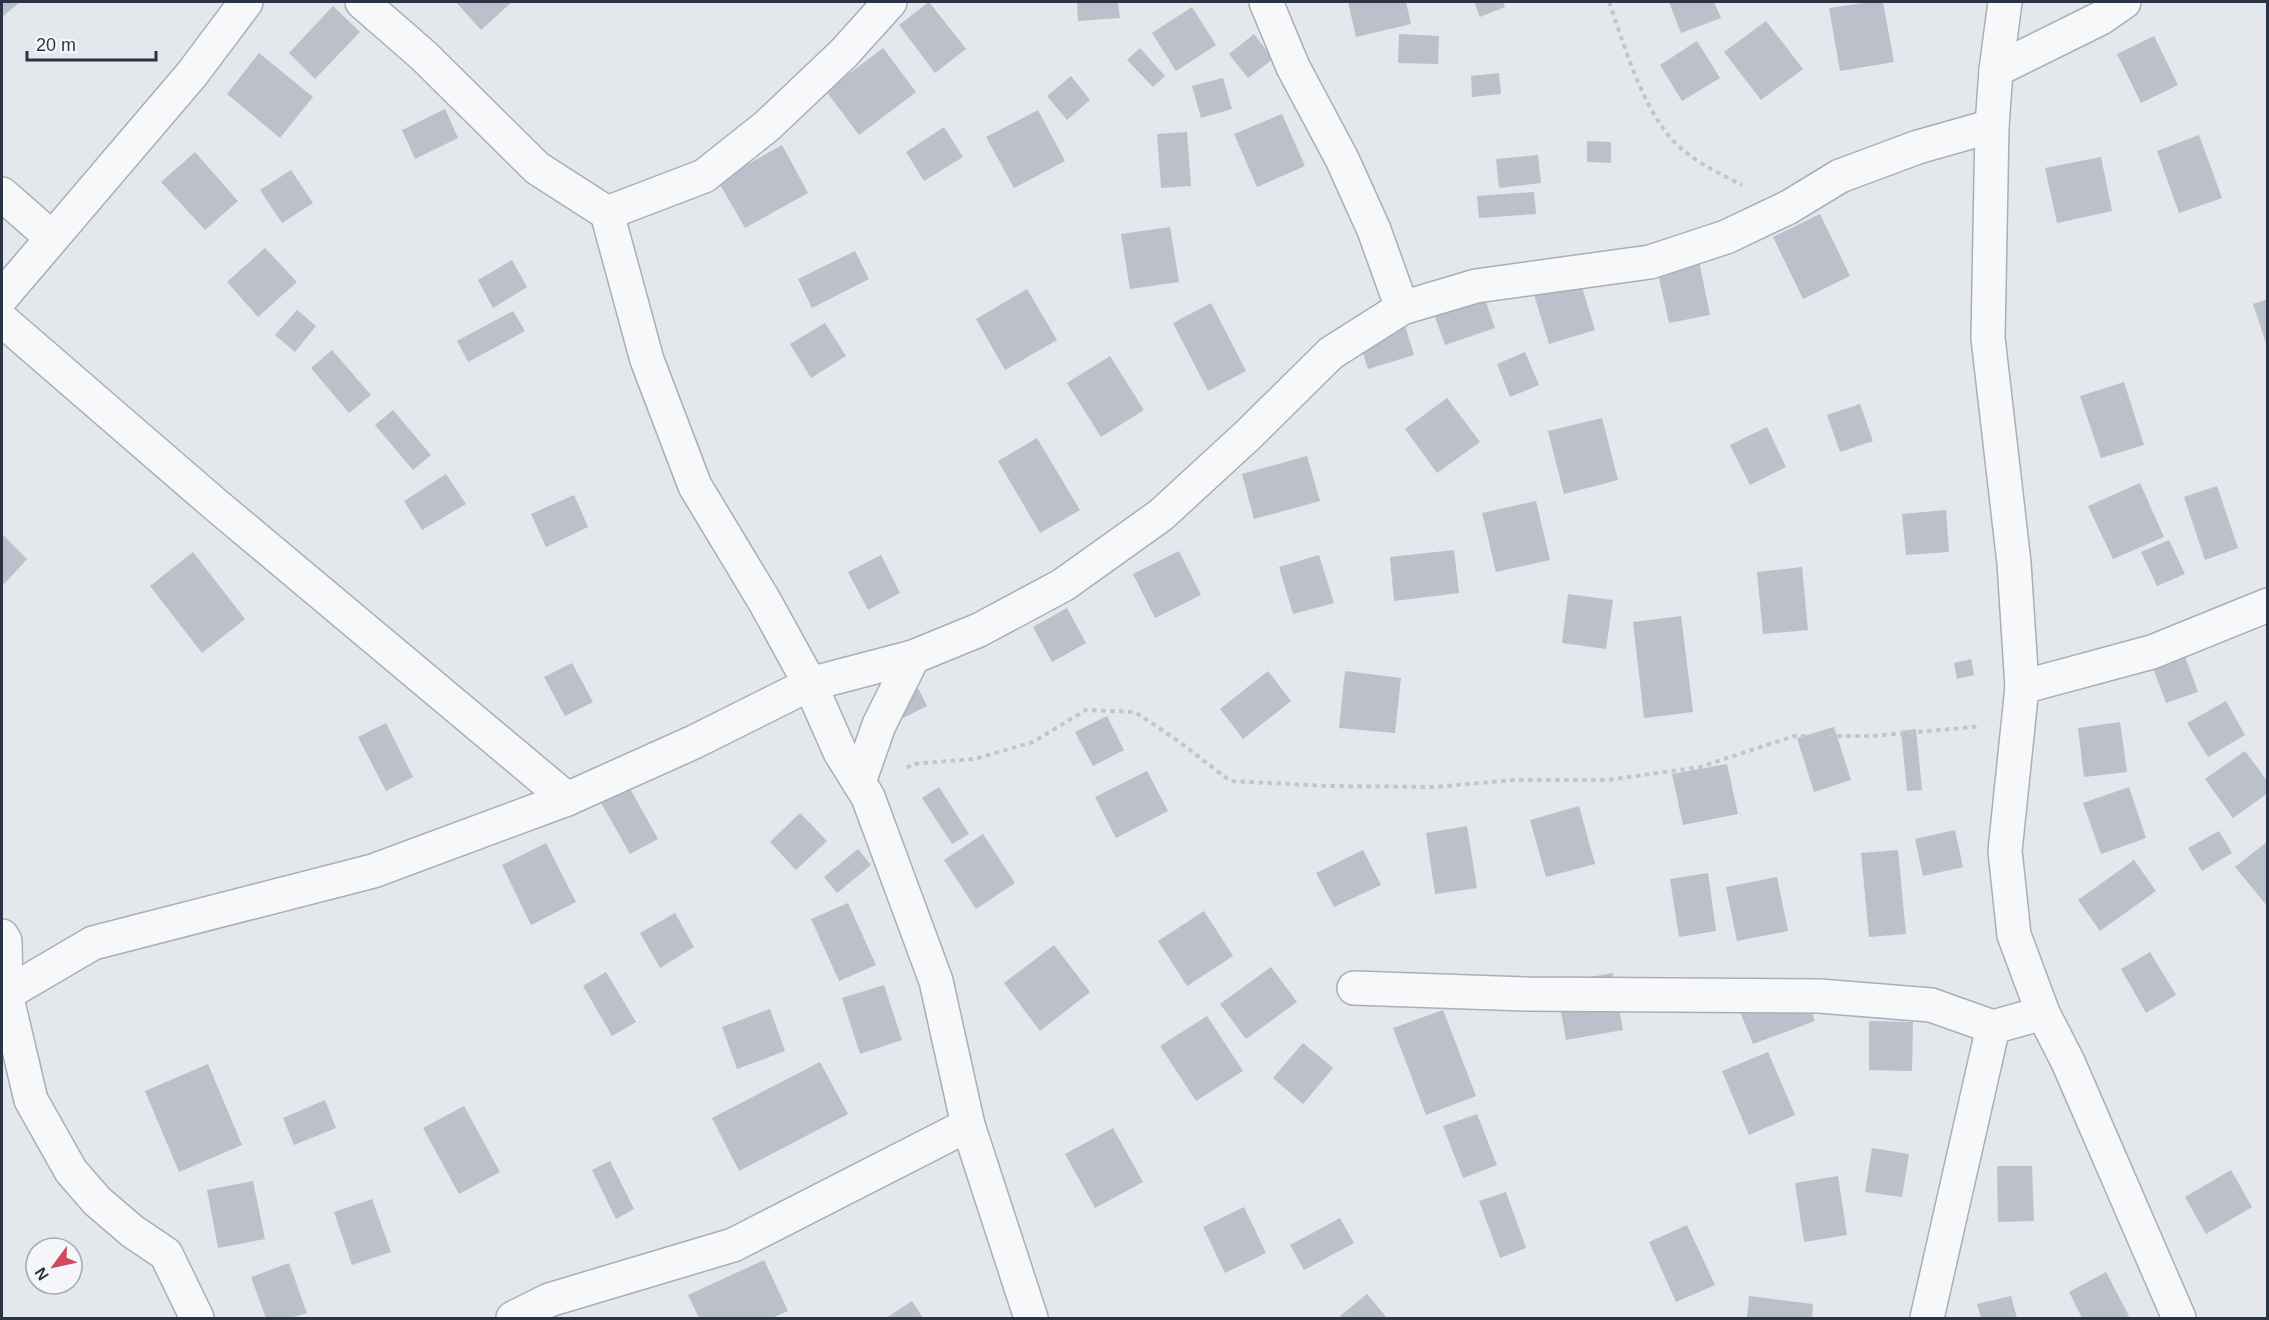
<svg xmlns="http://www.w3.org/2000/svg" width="2269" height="1320" font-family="Arial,sans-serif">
<rect width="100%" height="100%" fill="#e4e7ec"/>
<g fill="#bbc0ca">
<path d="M2 2H20L2 17Z"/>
<path d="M456 2H512L481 30Z"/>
<path d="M929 2 966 49 935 73 899 25Z"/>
<path d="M1077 2H1118L1120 18 1078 21Z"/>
<path d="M1348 2H1406L1411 24 1356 37Z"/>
<path d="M1474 2H1503L1505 7 1480 17Z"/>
<path d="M1669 2H1714L1721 18 1681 33Z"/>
<path d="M1870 2H1883L1894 62 1840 71 1829 8Z"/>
<path d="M333 6 360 32 315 79 289 53Z"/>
<path d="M1192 7 1216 45 1176 71 1152 33Z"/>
<path d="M1766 21 1803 69 1761 100 1724 52Z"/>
<path d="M1254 34 1273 59 1248 78 1229 54Z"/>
<path d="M1399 34 1439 36 1438 64 1398 63Z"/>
<path d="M2154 36 2178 85 2141 103 2117 54Z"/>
<path d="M1697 41 1720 78 1682 101 1660 65Z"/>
<path d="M883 48 916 92 859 135 826 91Z"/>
<path d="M1140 48 1165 76 1153 87 1127 60Z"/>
<path d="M259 53 313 97 280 138 227 94Z"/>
<path d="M1499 73 1501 94 1472 97 1471 76Z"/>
<path d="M1071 76 1090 100 1067 120 1047 96Z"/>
<path d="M1223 78 1232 109 1201 118 1192 86Z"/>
<path d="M445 109 458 138 415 159 402 130Z"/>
<path d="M1038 110 1065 161 1014 188 986 137Z"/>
<path d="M1282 114 1305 166 1257 187 1234 134Z"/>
<path d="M944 127 963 157 924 181 906 152Z"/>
<path d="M1187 132 1191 186 1161 188 1157 134Z"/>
<path d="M2199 135 2222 198 2179 213 2157 151Z"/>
<path d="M1587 141 1611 142V163L1587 162Z"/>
<path d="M782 145 808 193 745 228 718 181Z"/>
<path d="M195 152 238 201 205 230 161 182Z"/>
<path d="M1538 155 1541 183 1499 188 1496 159Z"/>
<path d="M2101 157 2112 211 2057 223 2045 168Z"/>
<path d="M291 170 313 203 282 223 260 190Z"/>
<path d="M1534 192 1536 214 1479 218 1477 196Z"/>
<path d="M1820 214 1850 276 1803 299 1773 237Z"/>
<path d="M1170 227 1179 282 1130 289 1121 234Z"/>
<path d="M1696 246 1710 315 1669 323 1654 255Z"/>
<path d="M265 248 297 282 258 317 227 282Z"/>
<path d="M855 251 869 279 812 308 798 279Z"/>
<path d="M512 260 527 287 493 308 478 280Z"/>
<path d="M1578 274 1595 330 1549 344 1532 288Z"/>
<path d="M1479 282 1495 328 1445 345 1429 300Z"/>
<path d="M1027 289 1057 340 1005 370 976 319Z"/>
<path d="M2268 299V346H2267L2253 304Z"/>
<path d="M1211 303 1246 371 1208 391 1173 323Z"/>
<path d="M1398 303 1414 355 1368 369 1352 318Z"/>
<path d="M297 310 316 326 295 352 275 335Z"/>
<path d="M513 311 525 331 468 362 457 341Z"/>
<path d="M825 323 846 356 811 378 790 344Z"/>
<path d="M332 350 371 395 349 413 311 368Z"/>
<path d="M1525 352 1539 385 1510 397 1497 364Z"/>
<path d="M1110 356 1144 410 1101 437 1067 383Z"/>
<path d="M2124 382 2144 445 2101 458 2080 396Z"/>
<path d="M1447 398 1480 442 1437 473 1405 429Z"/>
<path d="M1860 404 1873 441 1840 452 1827 415Z"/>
<path d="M393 410 431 455 413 470 375 425Z"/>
<path d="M1602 418 1618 480 1564 494 1548 431Z"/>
<path d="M1767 427 1786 467 1750 485 1730 445Z"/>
<path d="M1037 438 1080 510 1040 533 998 461Z"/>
<path d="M1307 456 1320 501 1254 519 1242 474Z"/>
<path d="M446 474 466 504 422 530 404 501Z"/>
<path d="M2140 483 2164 537 2113 559 2088 506Z"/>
<path d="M2217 486 2238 548 2205 560 2184 497Z"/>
<path d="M574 495 588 527 546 547 531 514Z"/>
<path d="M1536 501 1550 560 1496 572 1482 513Z"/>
<path d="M1946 510 1949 552 1906 555 1902 514Z"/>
<path d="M2 534 27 559 4 584 2 581Z"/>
<path d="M2169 540 2185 574 2157 586 2141 552Z"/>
<path d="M1454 550 1459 593 1394 601 1390 557Z"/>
<path d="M1179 551 1201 595 1155 618 1133 574Z"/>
<path d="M193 552 245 619 202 653 150 586Z"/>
<path d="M881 555 900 593 868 610 848 572Z"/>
<path d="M1319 555 1334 603 1293 614 1279 567Z"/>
<path d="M1802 567 1808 630 1763 634 1757 572Z"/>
<path d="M1568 594 1613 600 1606 649 1562 643Z"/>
<path d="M1067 608 1086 643 1052 662 1033 627Z"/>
<path d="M1681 616 1693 712 1644 718 1633 622Z"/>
<path d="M2180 643 2198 692 2166 703 2148 655Z"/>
<path d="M1971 659 1974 675 1957 679 1954 663Z"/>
<path d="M572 663 593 702 565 716 544 677Z"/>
<path d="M1268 671 1291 701 1243 739 1220 709Z"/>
<path d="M1345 671 1401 678 1395 733 1339 728Z"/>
<path d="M915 682 927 706 895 722Z"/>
<path d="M2226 701 2245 735 2208 757 2187 723Z"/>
<path d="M1107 716 1124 750 1093 766 1075 732Z"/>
<path d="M2120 722 2127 772 2084 777 2078 728Z"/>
<path d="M386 723 413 777 386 791 358 737Z"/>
<path d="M1834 727 1851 780 1814 792 1797 738Z"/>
<path d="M1916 729 1922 790 1907 791 1901 731Z"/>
<path d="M2245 751 2268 782V793L2233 818 2205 779Z"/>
<path d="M1727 764 1738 814 1683 825 1672 774Z"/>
<path d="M1147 771 1168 811 1116 838 1095 797Z"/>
<path d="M628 785 658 839 630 854 600 801Z"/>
<path d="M939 787 969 834 952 844 922 798Z"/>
<path d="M2129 787 2146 838 2101 854 2083 803Z"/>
<path d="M1579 806 1595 864 1546 877 1530 820Z"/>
<path d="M800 813 827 841 796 870 770 842Z"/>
<path d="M1467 826 1477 888 1435 894 1426 833Z"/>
<path d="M1955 830 1963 867 1923 876 1915 839Z"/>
<path d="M2219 831 2232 853 2202 871 2188 848Z"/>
<path d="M983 834 1015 883 976 909 944 860Z"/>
<path d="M2268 841V907L2235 867Z"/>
<path d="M546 843 576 902 531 925 502 865Z"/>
<path d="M858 849 871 865 837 893 824 877Z"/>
<path d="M1363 850 1381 885 1334 907 1316 873Z"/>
<path d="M1898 850 1906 934 1869 937 1861 853Z"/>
<path d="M2134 860 2156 891 2100 931 2078 900Z"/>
<path d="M1708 873 1716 931 1679 937 1670 879Z"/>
<path d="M1777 877 1788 931 1737 941 1726 887Z"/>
<path d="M848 903 876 965 839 981 811 919Z"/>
<path d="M1204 911 1233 956 1187 986 1158 941Z"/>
<path d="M675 913 694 947 660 968 640 933Z"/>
<path d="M1054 945 1090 992 1040 1031 1004 983Z"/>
<path d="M2150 952 2176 995 2146 1013 2121 969Z"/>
<path d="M1271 967 1297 1002 1246 1039 1220 1004Z"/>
<path d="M606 972 636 1022 612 1036 583 986Z"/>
<path d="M1613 973 1623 1030 1566 1040 1556 983Z"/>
<path d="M884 985 902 1040 860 1054 842 998Z"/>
<path d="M1802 989 1815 1021 1753 1044 1740 1012Z"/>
<path d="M770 1009 785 1051 737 1069 722 1027Z"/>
<path d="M1443 1010 1476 1096 1426 1115 1393 1028Z"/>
<path d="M1207 1016 1243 1071 1196 1101 1160 1046Z"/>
<path d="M1869 1021 1913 1022 1912 1071 1869 1070Z"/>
<path d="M1303 1043 1333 1068 1303 1104 1273 1078Z"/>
<path d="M1768 1052 1795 1115 1749 1135 1722 1071Z"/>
<path d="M820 1062 848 1114 739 1171 712 1118Z"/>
<path d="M208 1064 242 1145 179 1172 145 1091Z"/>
<path d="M325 1100 336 1128 294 1145 283 1118Z"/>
<path d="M464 1106 500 1172 459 1194 423 1128Z"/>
<path d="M1477 1114 1497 1165 1463 1178 1443 1126Z"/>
<path d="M1113 1128 1143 1182 1095 1208 1065 1154Z"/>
<path d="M1872 1148 1909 1154 1902 1197 1865 1192Z"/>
<path d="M610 1161 634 1209 616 1219 592 1170Z"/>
<path d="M1997 1166H2032L2034 1221 1998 1222Z"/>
<path d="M2231 1170 2252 1207 2206 1234 2185 1197Z"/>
<path d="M1838 1176 1847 1235 1804 1242 1795 1183Z"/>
<path d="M253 1181 265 1239 218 1248 207 1190Z"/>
<path d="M1506 1192 1526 1248 1500 1258 1479 1201Z"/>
<path d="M372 1199 391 1252 352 1265 334 1212Z"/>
<path d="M1244 1207 1266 1253 1225 1273 1203 1227Z"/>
<path d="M1340 1218 1354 1243 1304 1270 1290 1245Z"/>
<path d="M1687 1225 1715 1285 1676 1302 1649 1242Z"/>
<path d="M764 1260 788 1311 772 1318H699L688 1295Z"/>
<path d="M289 1263 307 1313 290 1318H266L251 1277Z"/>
<path d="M2106 1272 2129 1316 2124 1318H2082L2069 1292Z"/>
<path d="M1367 1294 1387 1318H1342L1340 1316Z"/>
<path d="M1749 1296 1813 1304 1812 1318H1747Z"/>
<path d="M2011 1296 2017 1318H1981L1977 1304Z"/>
<path d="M912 1301 923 1318H886Z"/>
</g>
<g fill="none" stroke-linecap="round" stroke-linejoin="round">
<g stroke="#a9aeb7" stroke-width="36">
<g id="minor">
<path d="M362 2 424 56 537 168 607 213 647 360 695 486 765 602 810 684 840 752 868 797 936 981 968 1125 1031 1318"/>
<path d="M1266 2 1293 67 1342 159 1374 230 1402 308"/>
<path d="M2005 2 1996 70 1992 126 1988 338 2014 563 2022 687 2005 851 2014 935 2043 1013 2068 1062 2179 1318"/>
<path d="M1996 70 2101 18 2124 2"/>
<path d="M2 194 52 238"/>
<path d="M607 213 704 176 767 126 844 53 890 2"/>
<path d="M2 297 192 74 246 2"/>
<path d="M2 320 216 505 567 799"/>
<path d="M2022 687 2152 652 2268 605"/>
<path d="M859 782 879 725 913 657"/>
<path d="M2 936 5 941 6 994"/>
<path d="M1354 988 1526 994 1819 996 1931 1005 1993 1027"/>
<path d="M197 1318 166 1254 132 1231 97 1201 71 1171 31 1100 6 994 93 943 373 871 567 799 694 742 810 684 913 657 979 630 1063 585 1161 515 1248 435 1331 353 1402 308 1476 286 1650 262 1726 237 1789 207 1840 176 1918 147 1992 126"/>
<path d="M513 1318 549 1300 733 1245 968 1125"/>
<path d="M1927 1318 1993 1027 2043 1013"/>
</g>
</g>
<g stroke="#c2c5cb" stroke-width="4" stroke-dasharray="4.5 4.5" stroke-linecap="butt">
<path d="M1609 2C1624 44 1640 101 1669 136 1687 158 1718 173 1742 185"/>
<path d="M907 768 912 764 974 759 1033 742 1086 710 1135 712 1181 743 1230 781 1328 786 1433 787 1515 780H1608L1700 767 1794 736H1872L1974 727 1978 724"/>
</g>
<use href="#minor" stroke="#f7f8fa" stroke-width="33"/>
</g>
<rect width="2269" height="1320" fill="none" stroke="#2b3445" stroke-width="6"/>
<g transform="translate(54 1266) rotate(237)"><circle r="28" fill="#f4f6f9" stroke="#a4a8b1" stroke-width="1.5"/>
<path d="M0-4.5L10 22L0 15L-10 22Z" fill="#d1495b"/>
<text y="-9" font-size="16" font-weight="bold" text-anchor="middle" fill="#2b3445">N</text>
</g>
<path d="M27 51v9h129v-9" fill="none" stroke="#2b3445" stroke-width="3"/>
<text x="36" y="51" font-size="18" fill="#2b3445" stroke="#f4f6f9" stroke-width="4.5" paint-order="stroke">20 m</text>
</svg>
